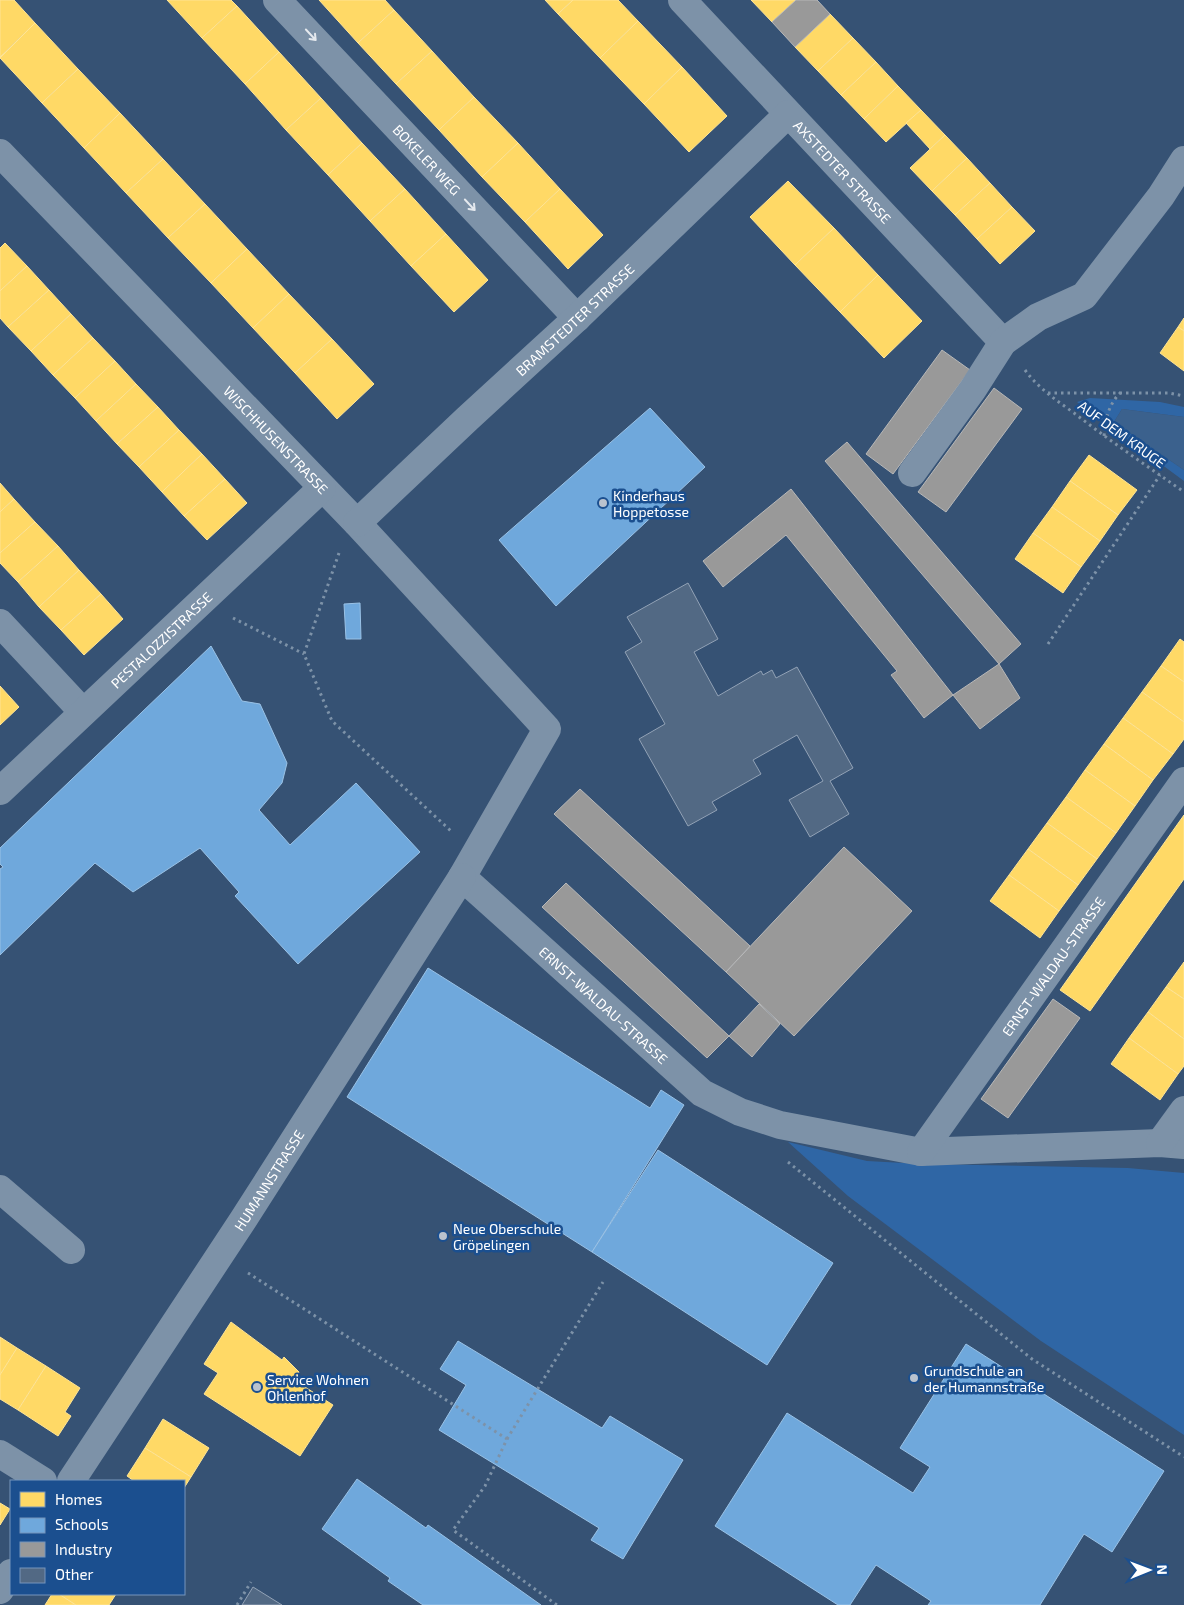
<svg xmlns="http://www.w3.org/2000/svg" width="1184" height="1605" font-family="'Exo 2',sans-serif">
<rect width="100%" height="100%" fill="#365274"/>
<g fill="#2f66a5">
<path d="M1090 398 1160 402 1184 407V417L1122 409 1114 422 1184 470V481L1077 402Z"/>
<path d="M788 1142 867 1161 922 1164 1128 1168 1184 1173V1435L1041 1341 848 1196Z"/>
</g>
<path fill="#3b618d" d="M1122 409 1184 417V470L1114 422Z"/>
<g fill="#ffd966" stroke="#ffe494">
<path d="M0 0H14L35 23 0 57Z"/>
<path d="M167 0H231L237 6 202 38Z"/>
<path d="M319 0H385L394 10 358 43Z"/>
<path d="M545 0H573L558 14Z"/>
<path d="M573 0H618L638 21 600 58 558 14Z"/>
<path d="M751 0H796L772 22Z"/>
<path d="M237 6 279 52 245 84 202 38Z"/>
<path d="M394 10 432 51 396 84 358 43Z"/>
<path d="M830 14 853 38 818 71 795 47Z"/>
<path d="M638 21 682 67 644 104 600 58Z"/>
<path d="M35 23 78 69 42 103 0 58Z"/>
<path d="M853 38 876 62 841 95 818 71Z"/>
<path d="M432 51 474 97 439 130 396 84Z"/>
<path d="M279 52 321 98 286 130 245 84Z"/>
<path d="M876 62 898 86 864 119 841 95Z"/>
<path d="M682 67 727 116 689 152 644 104Z"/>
<path d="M78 69 120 113 84 148 42 103Z"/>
<path d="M898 86 921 110 886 142 864 119Z"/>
<path d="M474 97 518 143 482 177 439 130Z"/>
<path d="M321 98 362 143 328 175 286 130Z"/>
<path d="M921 110 945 135 930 149 906 123Z"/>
<path d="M120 113 163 159 126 193 84 148Z"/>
<path d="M945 135 967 158 932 191 910 168Z"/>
<path d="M362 143 405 189 370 221 328 175Z"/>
<path d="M518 143 560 189 525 222 482 177Z"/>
<path d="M967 158 990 183 955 215 932 191Z"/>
<path d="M163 159 205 204 168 238 126 193Z"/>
<path d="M788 181 834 228 795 265 750 217Z"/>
<path d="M990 183 1012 207 977 239 955 215Z"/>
<path d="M405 189 446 234 411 266 370 221Z"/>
<path d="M560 189 603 235 568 269 525 222Z"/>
<path d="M205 204 247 249 211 283 168 238Z"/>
<path d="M1012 207 1035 231 1000 264 977 239Z"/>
<path d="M834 228 878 275 840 312 795 265Z"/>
<path d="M446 234 488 280 454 312 411 266Z"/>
<path d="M5 243 27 266 0 291V248Z"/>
<path d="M247 249 289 294 253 328 211 283Z"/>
<path d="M27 266 49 290 8 327 0 318V291Z"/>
<path d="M878 275 922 321 884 358 840 312Z"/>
<path d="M49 290 71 314 31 351 8 327Z"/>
<path d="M289 294 332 339 295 373 253 328Z"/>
<path d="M71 314 93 338 53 375 31 351Z"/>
<path d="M1184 318V331L1178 327Z"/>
<path d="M1178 327 1184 331V371L1160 353Z"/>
<path d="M93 338 115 361 75 398 53 375Z"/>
<path d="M332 339 374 384 337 419 295 373Z"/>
<path d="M115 361 136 384 96 421 75 398Z"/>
<path d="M136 384 158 407 117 444 96 421Z"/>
<path d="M158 407 179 430 139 467 117 444Z"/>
<path d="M179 430 202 454 162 492 139 467Z"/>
<path d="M202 454 225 479 184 516 162 492Z"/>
<path d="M1089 455 1137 490 1118 515 1070 481Z"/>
<path d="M225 479 247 503 207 540 184 516Z"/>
<path d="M1070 481 1118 515 1100 541 1052 507Z"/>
<path d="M0 483 14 499 0 512Z"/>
<path d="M14 499 35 522 0 553V512Z"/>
<path d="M1052 507 1100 541 1081 567 1033 533Z"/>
<path d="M35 522 58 546 18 582 0 563V553Z"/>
<path d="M1033 533 1081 567 1063 593 1015 559Z"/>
<path d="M58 546 79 570 39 607 18 582Z"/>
<path d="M79 570 101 594 61 630 39 607Z"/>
<path d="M101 594 123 619 84 655 61 630Z"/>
<path d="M1180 639 1184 642V682L1161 666Z"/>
<path d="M1161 666 1184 682V722L1142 692Z"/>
<path d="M0 686 19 707 0 725Z"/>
<path d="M1142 692 1184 722V739L1173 754 1123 718Z"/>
<path d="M1123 718 1173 754 1153 780 1104 744Z"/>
<path d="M1104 744 1153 780 1135 806 1085 770Z"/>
<path d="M1085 770 1135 806 1116 833 1066 797Z"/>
<path d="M1066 797 1116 833 1097 859 1047 823Z"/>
<path d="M1184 815V879L1090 1011 1060 990Z"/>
<path d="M1047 823 1097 859 1078 885 1028 849Z"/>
<path d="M1028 849 1078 885 1059 911 1009 875Z"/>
<path d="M1009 875 1059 911 1040 938 990 901Z"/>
<path d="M1184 962V999L1166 987Z"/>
<path d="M1166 987 1184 999V1039L1148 1012Z"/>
<path d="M1148 1012 1184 1039V1066L1178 1074 1129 1038Z"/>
<path d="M1129 1038 1178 1074 1160 1100 1111 1064Z"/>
<path d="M231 1322 282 1360 284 1357 299 1372 294 1380 333 1405 300 1456 204 1394 218 1373 204 1364Z"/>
<path d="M0 1337 17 1348 0 1375Z"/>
<path d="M17 1348 46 1366 18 1410 0 1399V1375Z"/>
<path d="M46 1366 80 1388 65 1412 71 1416 58 1436 18 1410Z"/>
<path d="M163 1419 209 1448 191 1477 145 1448Z"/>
<path d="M145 1448 191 1477 184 1488V1481H134L127 1476Z"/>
<path d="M0 1503 10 1509 0 1525Z"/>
<path d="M52 1594H59L76 1605H45Z"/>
<path d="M59 1594H116L109 1605H76Z"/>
</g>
<g fill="#6fa8dc" stroke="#9ac2e6">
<path d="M650 408 705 467 556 606 499 540Z"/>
<path d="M360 603 361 639H346L344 604Z"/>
<path d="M211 646 242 701 260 704 287 763 282 783 259 810 290 845 356 783 420 852 298 964 235 896 239 892 200 848 133 892 95 863 0 955V869L3 867 0 864V848Z"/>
<path d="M428 968 650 1108 661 1090 684 1105 592 1252 347 1097Z"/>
<path d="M658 1150 833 1263 767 1365 592 1252Z"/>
<path d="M458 1341 602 1428 610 1416 683 1460 623 1559 591 1540 599 1528 439 1430 466 1385 440 1369Z"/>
<path d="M966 1344 1164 1471 1112 1552 1084 1534 1040 1605H928L931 1601 876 1565 850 1605H838L715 1526 787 1413 913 1493 930 1467 900 1448Z"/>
<path d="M357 1479 426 1528 428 1525 541 1605H423L388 1581 390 1578 322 1529Z"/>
</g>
<g fill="#999" stroke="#b8b8b8">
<path d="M796 0H817L830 14 795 47 772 22Z"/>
<path d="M942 350 970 370 893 474 866 454Z"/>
<path d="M994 388 1022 409 946 512 918 492Z"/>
<path d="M847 442 1021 644 999 664 825 461Z"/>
<path d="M791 489 953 695 924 718 891 675 897 671 786 535 723 587 703 561Z"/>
<path d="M999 664 1020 698 980 729 953 695Z"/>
<path d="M580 789 750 946 726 972 554 814Z"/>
<path d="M844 847 912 911 794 1036 726 972Z"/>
<path d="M566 883 729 1036 707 1058 542 907Z"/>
<path d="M1053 999 1080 1018 1008 1118 981 1099Z"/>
<path d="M759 1004 780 1024 752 1057 729 1036Z"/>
</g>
<g fill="#526984" stroke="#92a2b6">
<path d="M688 583 718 639 694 652 718 696 761 671 763 675 772 670 776 678 797 667 853 768 830 781 849 814 810 837 789 800 823 781 797 735 753 760 761 774 712 802 717 810 688 826 639 739 665 724 625 652 642 642 627 617Z"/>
<path d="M253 1587 282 1605H242Z"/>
</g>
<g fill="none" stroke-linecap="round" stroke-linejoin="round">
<g stroke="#7d92a8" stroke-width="3" stroke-dasharray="2.5 4" stroke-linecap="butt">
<path d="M1025 370C1038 388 1056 400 1074 413 1110 441 1147 466 1184 492"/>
<path d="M1048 393H1169L1184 396"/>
<path d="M1104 436C1106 418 1108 405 1121 392"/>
<path d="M339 553 304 654 332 721 451 831"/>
<path d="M233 618 304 654"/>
<path d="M1048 644 1160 475"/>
<path d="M788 1162 1032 1359 1184 1457"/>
<path d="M248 1273 507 1439 485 1486 453 1530 557 1605"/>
<path d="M507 1439 603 1282"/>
<path d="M237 1605 251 1582"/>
</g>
<g stroke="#7d92a8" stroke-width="28">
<path id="s1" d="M277 0 577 318"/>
<path id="s2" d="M682 0 1003 342"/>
<path id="s3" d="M0 153 357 523 547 729 462 877 702 1093 740 1112 780 1125 921 1152 1160 1143 1184 1145"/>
<path d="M912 473 973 389 1003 342 1038 317 1084 296 1161 196 1184 160"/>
<path id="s4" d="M357 523 467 419 577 318 788 114"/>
<path d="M0 623 83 712"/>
<path id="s5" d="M0 791 322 488"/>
<path d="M1160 1143 1184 1110"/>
<path id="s6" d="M921 1152 1184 781"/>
<path d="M0 1189 71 1250"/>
<path d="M0 1454 43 1481"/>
<path id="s7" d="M71 1481 243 1220 462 877"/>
<path d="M0 1590 11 1573"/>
</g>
</g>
<defs><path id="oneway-shaft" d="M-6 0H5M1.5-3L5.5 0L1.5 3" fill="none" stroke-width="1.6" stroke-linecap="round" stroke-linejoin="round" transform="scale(1.25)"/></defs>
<g stroke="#e5e9ee">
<use href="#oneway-shaft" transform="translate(311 35) rotate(47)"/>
<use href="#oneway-shaft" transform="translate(470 205) rotate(47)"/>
</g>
<g fill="#b9c2ce" stroke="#1b4f8f" stroke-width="2">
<circle cx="603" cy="503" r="5"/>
<circle cx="443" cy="1236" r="5"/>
<circle cx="914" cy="1378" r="5"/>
<circle cx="257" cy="1387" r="5"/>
</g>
<g text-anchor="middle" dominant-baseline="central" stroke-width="5" stroke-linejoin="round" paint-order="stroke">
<g font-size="14" fill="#fff" stroke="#1b4f8f">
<text stroke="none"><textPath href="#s1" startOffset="219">BOKELER WEG</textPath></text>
<text stroke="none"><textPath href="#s2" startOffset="235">AXSTEDTER STRASSE</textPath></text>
<text stroke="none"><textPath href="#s4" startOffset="298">BRAMSTEDTER STRASSE</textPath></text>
<text transform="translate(1122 434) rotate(36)">AUF DEM KRUGE</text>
<text stroke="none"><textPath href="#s3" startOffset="398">WISCHHUSENSTRASSE</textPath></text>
<text stroke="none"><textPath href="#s5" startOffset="221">PESTALOZZISTRASSE</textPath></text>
<text stroke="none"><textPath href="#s6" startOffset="228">ERNST-WALDAU-STRASSE</textPath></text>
<text stroke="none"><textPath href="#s3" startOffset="1156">ERNST-WALDAU-STRASSE</textPath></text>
<text stroke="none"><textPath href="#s7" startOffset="360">HUMANNSTRASSE</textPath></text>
</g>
<g font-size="14" fill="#fff" stroke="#1b4f8f" text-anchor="start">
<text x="613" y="495">Kinderhaus<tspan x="613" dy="16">Hoppetosse</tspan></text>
<text x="453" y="1228">Neue Oberschule<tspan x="453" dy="16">Gröpelingen</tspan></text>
<text x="924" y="1370">Grundschule an<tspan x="924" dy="16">der Humannstraße</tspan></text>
<text x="267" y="1379">Service Wohnen<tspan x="267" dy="16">Ohlenhof</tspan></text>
</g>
</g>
<rect x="10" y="1480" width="175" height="115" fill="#1b4f8f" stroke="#7695bc"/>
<rect x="20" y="1492" width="25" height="15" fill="#ffd966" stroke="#7695bc"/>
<text x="55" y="1505" font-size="15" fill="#ffffff">Homes</text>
<rect x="20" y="1518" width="25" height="15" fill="#6fa8dc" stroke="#7695bc"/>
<text x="55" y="1530" font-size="15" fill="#ffffff">Schools</text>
<rect x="20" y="1542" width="25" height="15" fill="#999999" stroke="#7695bc"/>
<text x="55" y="1555" font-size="15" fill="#ffffff">Industry</text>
<rect x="20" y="1568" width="25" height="15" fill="#526984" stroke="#7695bc"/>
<text x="55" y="1580" font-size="15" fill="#ffffff">Other</text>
<g transform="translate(1149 1570) rotate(89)" stroke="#1b4f8f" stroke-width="4" paint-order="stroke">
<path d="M0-4L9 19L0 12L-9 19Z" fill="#ffffff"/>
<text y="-8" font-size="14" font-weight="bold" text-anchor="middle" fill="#ffffff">N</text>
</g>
</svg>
